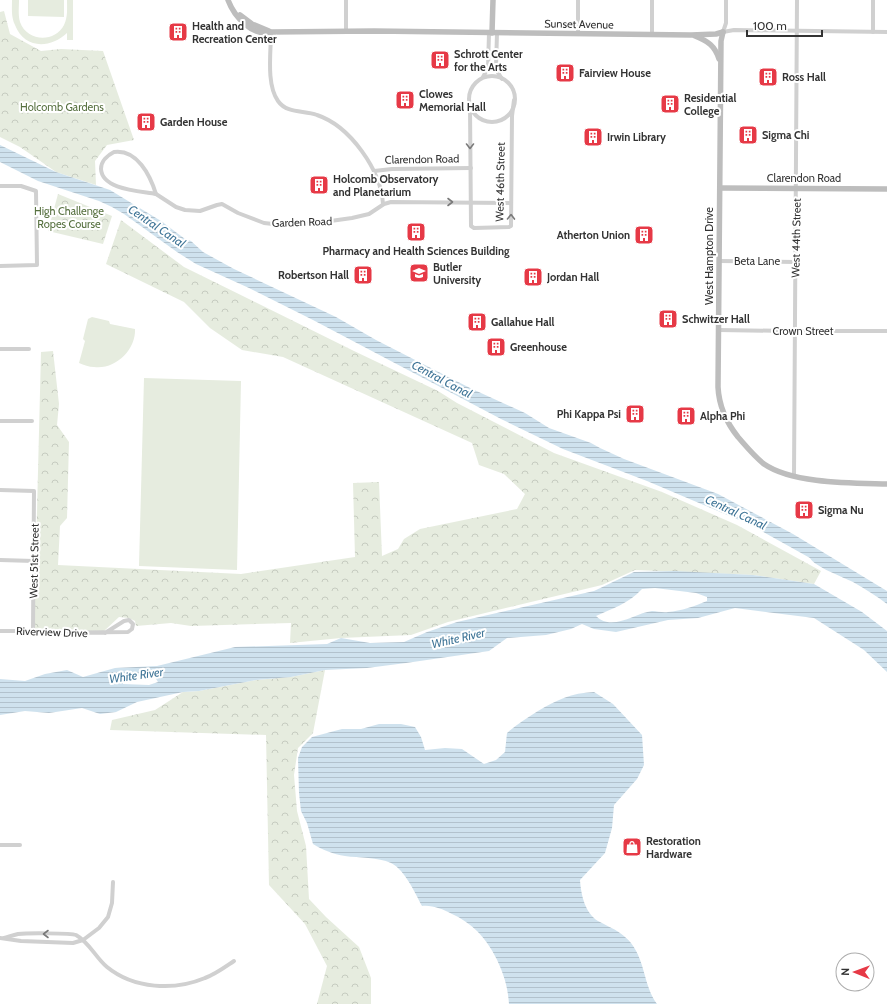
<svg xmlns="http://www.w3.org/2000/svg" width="887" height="1004" font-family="Cabin,sans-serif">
<defs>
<pattern id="forest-crowns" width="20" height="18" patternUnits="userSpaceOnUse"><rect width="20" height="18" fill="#e6ecdf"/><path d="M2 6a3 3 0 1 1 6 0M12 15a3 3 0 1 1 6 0" fill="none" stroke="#c6cbc0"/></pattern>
<pattern id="water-rules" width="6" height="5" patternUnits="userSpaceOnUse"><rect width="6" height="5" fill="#cfe2ee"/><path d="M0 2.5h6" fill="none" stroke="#b2c2cd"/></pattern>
</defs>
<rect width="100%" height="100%" fill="#fff"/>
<g fill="#e6ecdf">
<path d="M12 0H19C19 7 18 15 20 22 27 42 55 43 64 25 68 17 67 8 67 0H73V40H67V33C50 49 24 49 15 25 11 17 12 8 12 0Z"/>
<path d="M28 0H64V17L28 16Z"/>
<path d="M92 317 109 321 110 324 135 329C136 350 115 370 94 367 89 367 84 365 79 363L85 341 83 339 88 319Z"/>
<path d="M144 378 241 381 237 570 139 566Z"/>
</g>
<g fill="url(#forest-crowns)">
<path d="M4 11 10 34 41 51 61 49 103 51 134 140 107 145 95 161 96 185 56 172 20 147 0 137V12Z"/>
<path d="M58 194 112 216 103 244 48 231Z"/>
<path d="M121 220 184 267 354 351 438 391 457 403 554 453 662 492 737 525 821 571 814 584 753 575 635 570 602 585 448 622 411 635 341 638 290 643 291 623 191 626 171 623 136 626 135 621 129 618 119 617 103 632 34 631 41 352 53 351 59 404 57 425 69 442 67 518 60 526 58 565 241 574 355 557 353 483 379 482 382 556 398 549 404 539 420 529 517 509 525 494 504 474 479 465 472 443 283 357 242 350 210 328 184 302 106 264Z"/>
<path d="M325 670 313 733 298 748 294 775 297 811 306 846 309 899 326 917 359 947 371 978V1004H317L327 966 305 924 269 885 266 735 110 730 112 720 155 710 183 692 199 691 256 680 291 677Z"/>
</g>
<g fill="url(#water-rules)" fill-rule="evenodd">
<path d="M0 145 56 172 110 190 161 221 185 239 191 241 203 252 234 269 336 317 376 340 470 388 525 413 549 428 591 443 600 448 624 459 718 494 793 534 882 588 887 591V604C877 596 865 589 853 582 843 577 815 567 810 558L751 525 647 481 563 449 501 419 313 320 249 288 196 264 177 252 124 214 112 207 99 201 38 181 0 162Z"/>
<path d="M675 571 753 575 814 584 862 612 887 631V672L864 650 814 618 735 608 698 618 668 620 616 632 594 629 582 624 571 629 546 635 507 638 489 651 406 663 367 668 325 670 291 677 256 680 199 691 183 692 137 702 116 712 100 714 82 708 49 713 25 711 0 715V679L25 681 45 674 67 670 83 677 115 668 157 666 235 647 327 644 341 638 370 643 404 642 427 632 457 622 594 591 634 572ZM655 588 696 593 707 597V601C695 606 681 611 668 612 663 613 657 611 652 611 635 613 612 632 596 616 613 608 628 604 642 589ZM143 674H153L158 682 149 685 123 684V682Z"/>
<path d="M594 692 613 704 642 735 644 765 637 779 614 805 612 828 605 853 580 880C581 895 585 913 598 921 605 925 613 928 620 933 624 936 628 939 631 943 646 963 643 984 657 1004H509C508 979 495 949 477 931 470 924 461 918 452 914 442 909 433 905 422 906 415 893 405 870 391 863 378 857 359 858 345 856 333 854 323 850 313 844L307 823 301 811 299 793 298 758 302 747 312 737 342 729H361L379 724H401L415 727 421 737 425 750 445 748 462 749 484 764 496 760 505 752 507 733C517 724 527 718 538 711 557 700 571 693 594 692Z"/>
</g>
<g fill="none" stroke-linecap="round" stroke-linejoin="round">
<g stroke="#d0d0d0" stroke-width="4">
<path d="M346 0V31"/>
<path d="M271 32C271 52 266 84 278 101 287 114 304 110 317 115 350 126 381 170 383 204"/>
<path d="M723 32 734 30 887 32"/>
<path d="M723 32 726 23V0"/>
<path d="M873 32V0"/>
<path d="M497 33 496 67 497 71 502 79"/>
<path d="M578 34V0"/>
<path d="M652 35V0"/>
<circle cx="492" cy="99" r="23"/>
<path d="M483 77 488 68 489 33"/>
<path d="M470 107 471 226 474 228 509 227 511 226 512 116 514 100"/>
<path d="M114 152C137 149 150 175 156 194 141 191 102 190 101 169 101 161 108 155 114 152Z"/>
<path d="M374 171 392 169 471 168"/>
<path d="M0 186H21L36 191 37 265 0 266"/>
<path d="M156 194 176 207 185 210 200 211 217 205 222 204 238 213 264 223 273 224 316 223 352 218 369 214 384 204 391 202 511 203"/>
<path d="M719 261 795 262"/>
<path d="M719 330 788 331H887"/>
<path d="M0 349H29"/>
<path d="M0 421H32"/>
<path d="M794 476 797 0"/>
<path d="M0 490 34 491 33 631"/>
<path d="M0 560 34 561"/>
<path d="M0 631H31L36 633 128 632 132 629 133 624 129 620 124 621 105 633"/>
<path d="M0 845H20"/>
<path d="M0 938 21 941 73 943 83 940 99 928 108 917 112 903 113 882"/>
<path d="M4 938C8 937 13 935 18 934 26 933 71 933 76 935 89 942 96 958 107 967 134 989 174 991 205 978 216 974 225 967 234 961"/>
</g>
<g stroke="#bdbdbd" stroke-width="5.5">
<path d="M228 0C234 16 252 37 271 32L374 31 691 35 716 34 723 32"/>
<path d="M240 15 252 24 269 31"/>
<path d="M723 32 721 41 718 387C719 407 726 422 738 437 746 446 754 456 764 464 793 484 852 483 887 484"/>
<path d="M492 33 493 0"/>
<path d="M695 36C708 41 715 46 719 59"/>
<path d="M720 188 887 189"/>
</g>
</g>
<defs><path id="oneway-chevron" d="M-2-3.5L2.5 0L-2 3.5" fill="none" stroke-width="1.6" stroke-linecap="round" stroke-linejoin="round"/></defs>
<g stroke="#7a7a7a">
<use href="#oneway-chevron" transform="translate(470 146) rotate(90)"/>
<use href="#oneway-chevron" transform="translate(450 202)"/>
<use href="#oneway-chevron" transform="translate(511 217) rotate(-89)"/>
<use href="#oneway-chevron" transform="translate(46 934) rotate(-180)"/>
</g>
<defs>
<g id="building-square" transform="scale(1)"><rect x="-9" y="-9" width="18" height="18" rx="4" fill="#e63946" stroke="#fff"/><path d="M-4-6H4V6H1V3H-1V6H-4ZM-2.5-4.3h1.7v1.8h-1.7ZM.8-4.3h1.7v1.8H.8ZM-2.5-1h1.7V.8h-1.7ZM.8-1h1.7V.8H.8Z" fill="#fff"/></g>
<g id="university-square" transform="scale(1)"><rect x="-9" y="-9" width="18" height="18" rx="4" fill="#e63946" stroke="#fff"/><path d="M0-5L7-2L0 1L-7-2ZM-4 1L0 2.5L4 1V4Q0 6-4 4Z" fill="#fff"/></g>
<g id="shop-square" transform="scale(1)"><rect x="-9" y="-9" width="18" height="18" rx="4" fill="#e63946" stroke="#fff"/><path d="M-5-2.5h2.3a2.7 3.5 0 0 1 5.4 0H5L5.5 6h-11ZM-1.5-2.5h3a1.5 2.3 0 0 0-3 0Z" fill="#fff"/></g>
</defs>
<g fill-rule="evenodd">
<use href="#building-square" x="178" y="32"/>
<use href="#building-square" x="440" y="60"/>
<use href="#building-square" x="565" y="73"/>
<use href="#building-square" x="768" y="77"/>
<use href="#building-square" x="405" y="100"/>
<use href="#building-square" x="670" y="104"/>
<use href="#building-square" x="146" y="122"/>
<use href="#building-square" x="748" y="135"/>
<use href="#building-square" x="593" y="137"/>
<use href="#building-square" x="319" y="185"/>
<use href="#building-square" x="416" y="232"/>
<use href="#building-square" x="644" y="235"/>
<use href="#university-square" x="419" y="273"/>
<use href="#building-square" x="363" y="275"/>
<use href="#building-square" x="533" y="277"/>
<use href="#building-square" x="668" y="319"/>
<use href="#building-square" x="477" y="322"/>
<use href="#building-square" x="496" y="347"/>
<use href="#building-square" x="635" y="414"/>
<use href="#building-square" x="686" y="416"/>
<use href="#building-square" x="804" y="510"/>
<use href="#shop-square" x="632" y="847"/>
</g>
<g text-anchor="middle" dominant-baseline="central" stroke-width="4" stroke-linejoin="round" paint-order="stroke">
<g font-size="11" fill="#333" stroke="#fff">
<text transform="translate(579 24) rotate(1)">Sunset Avenue</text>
<text transform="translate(422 159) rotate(-1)">Clarendon Road</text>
<text x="804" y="178">Clarendon Road</text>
<text transform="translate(500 182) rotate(-89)">West 46th Street</text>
<text transform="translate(302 222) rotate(-2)">Garden Road</text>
<text transform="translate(796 238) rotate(-89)">West 44th Street</text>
<text transform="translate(709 256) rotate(-90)">West Hampton Drive</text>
<text x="757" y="261">Beta Lane</text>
<text x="803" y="331">Crown Street</text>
<text transform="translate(34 561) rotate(-89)">West 51st Street</text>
<text transform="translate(52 632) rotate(2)">Riverview Drive</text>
</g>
<g font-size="11" font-weight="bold" fill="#333" stroke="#fff" text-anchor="start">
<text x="192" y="26">Health and<tspan x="192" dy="13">Recreation Center</tspan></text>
<text x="454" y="54">Schrott Center<tspan x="454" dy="13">for the Arts</tspan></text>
<text x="579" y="73">Fairview House</text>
<text x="782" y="77">Ross Hall</text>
<text x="419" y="94">Clowes<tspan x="419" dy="13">Memorial Hall</tspan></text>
<text x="684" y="98">Residential<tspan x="684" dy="13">College</tspan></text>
<text x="160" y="122">Garden House</text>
<text x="762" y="135">Sigma Chi</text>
<text x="607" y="137">Irwin Library</text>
<text x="333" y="179">Holcomb Observatory<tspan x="333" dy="13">and Planetarium</tspan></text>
<text x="630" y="235" text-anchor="end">Atherton Union</text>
<text x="416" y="251" text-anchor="middle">Pharmacy and Health Sciences Building</text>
<text x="433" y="267">Butler<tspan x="433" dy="13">University</tspan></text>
<text x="349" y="275" text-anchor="end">Robertson Hall</text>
<text x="547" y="277">Jordan Hall</text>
<text x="682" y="319">Schwitzer Hall</text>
<text x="491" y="322">Gallahue Hall</text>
<text x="510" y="347">Greenhouse</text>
<text x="621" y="414" text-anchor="end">Phi Kappa Psi</text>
<text x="700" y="416">Alpha Phi</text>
<text x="818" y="510">Sigma Nu</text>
<text x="646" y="841">Restoration<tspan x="646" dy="13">Hardware</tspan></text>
</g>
<g font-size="11" fill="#56703f" stroke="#fff">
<text x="62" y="107">Holcomb Gardens</text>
<text x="69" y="211">High Challenge<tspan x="69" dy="13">Ropes Course</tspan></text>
</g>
<g font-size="12" font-style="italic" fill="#3f7597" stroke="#fff">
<text transform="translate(157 226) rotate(34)">Central Canal</text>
<text transform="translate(442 379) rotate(28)">Central Canal</text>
<text transform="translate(736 512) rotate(25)">Central Canal</text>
<text transform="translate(458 638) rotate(-13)">White River</text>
<text transform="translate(136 675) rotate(-8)">White River</text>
</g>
</g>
<g transform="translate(855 972) rotate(271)"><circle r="19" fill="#ffffff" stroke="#adadad"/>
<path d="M0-3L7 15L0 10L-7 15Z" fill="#e63946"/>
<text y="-6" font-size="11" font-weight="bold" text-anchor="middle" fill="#333333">N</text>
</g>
<path d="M747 30v6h75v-6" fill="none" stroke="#333333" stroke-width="2"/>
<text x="753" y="30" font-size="12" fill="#333333" stroke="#ffffff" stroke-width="3" paint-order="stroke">100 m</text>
</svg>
